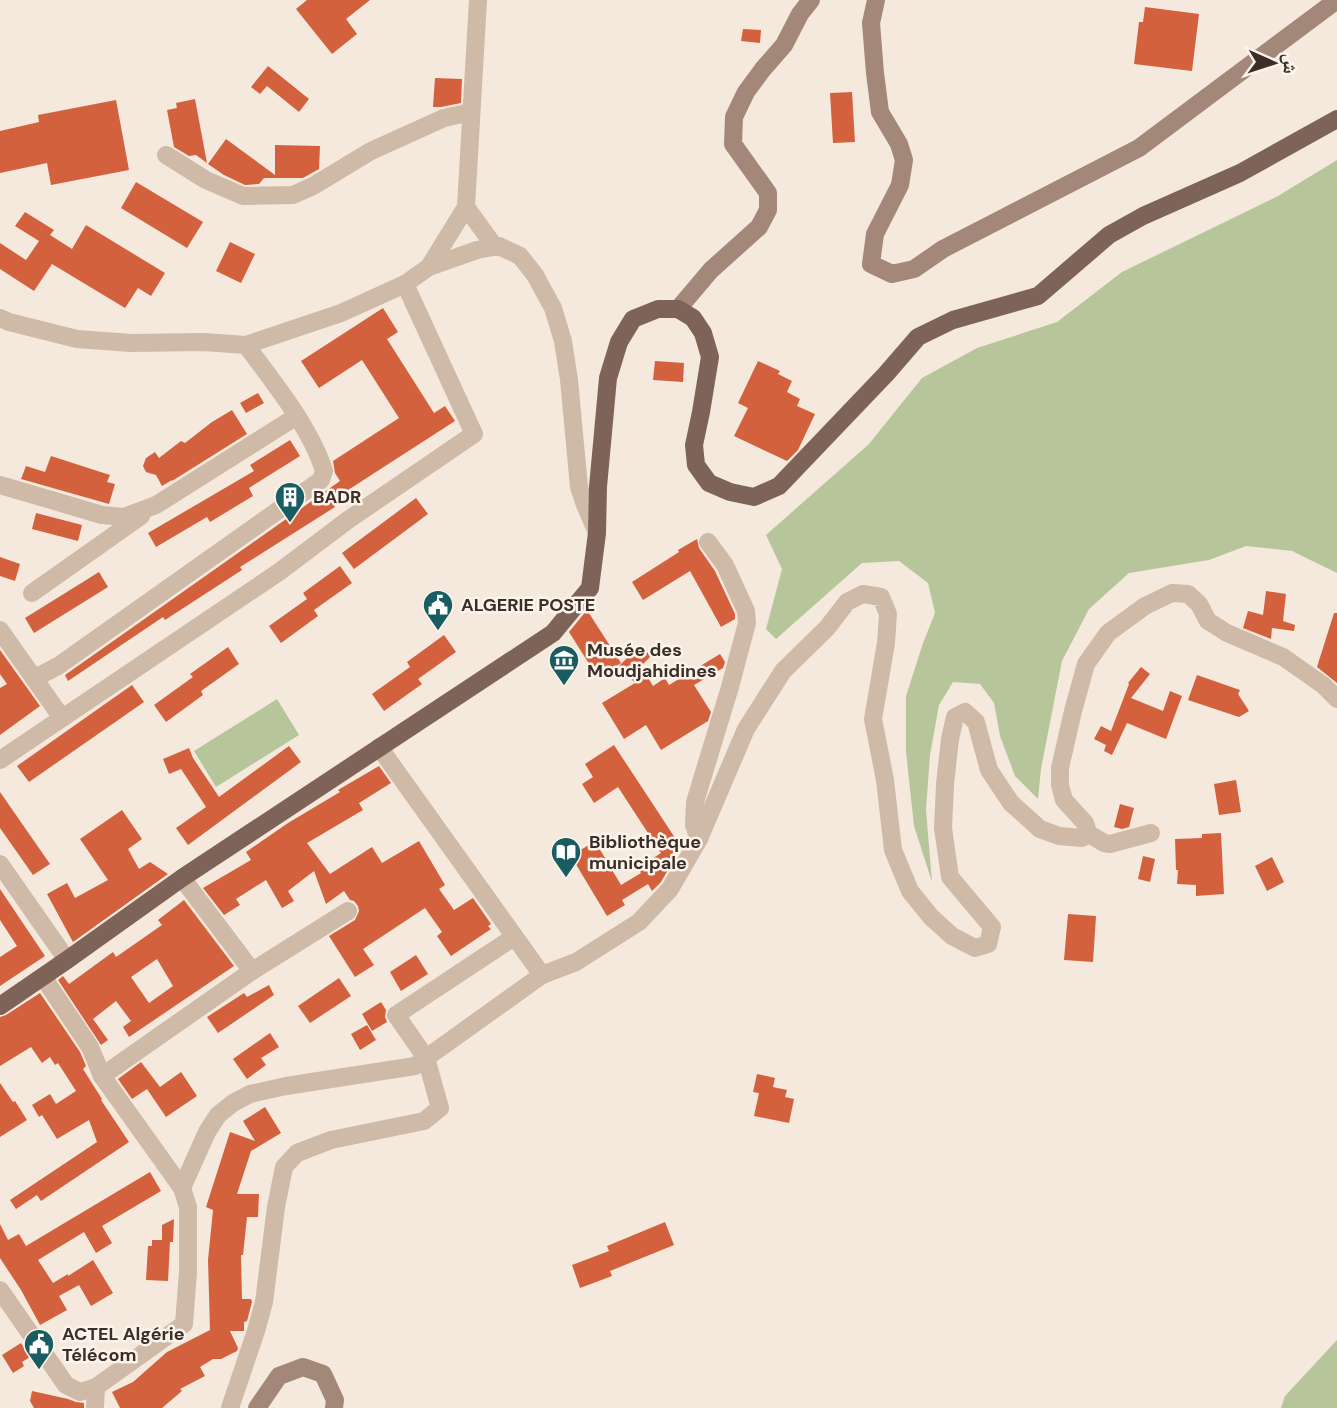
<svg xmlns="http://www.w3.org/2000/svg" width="1337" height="1408" font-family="'DM Sans','Noto Naskh Arabic',sans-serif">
<rect width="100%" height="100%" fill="#f5e9dd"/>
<g fill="#b7c69a">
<path d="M1337 160V573L1292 551 1246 546 1209 560 1129 573 1089 609 1062 661 1041 769 1038 799 1015 776 1000 736 994 703 980 684 953 682 939 705 930 755 926 810 932 882 914 826 906 752V696L923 643 935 613 928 583 899 561 862 563 776 639 766 629 782 569 766 535 869 444 922 378 977 348 1057 322 1122 272 1278 196Z"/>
<path d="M277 699 299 735 216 787 194 751Z"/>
<path d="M1337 1340V1408H1281L1285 1396Z"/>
</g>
<g fill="#d3613d" fill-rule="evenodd">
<path d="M307 0H370L346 19 357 34 332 54 296 9Z"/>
<path d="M1145 7 1199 14 1192 71 1134 64 1139 22H1143Z"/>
<path d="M743 29 761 30 760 43 741 41Z"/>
<path d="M268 66 309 99 299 112 267 86 260 94 251 87Z"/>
<path d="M435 78 462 79 461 103 441 107H433Z"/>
<path d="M852 92 855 142 833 143 830 93Z"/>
<path d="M195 99 207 163 196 155 189 156 174 147 167 110 177 108 176 103Z"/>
<path d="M116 100 129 170 51 185 47 163 0 173V131L39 122 38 115Z"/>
<path d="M226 139 275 175V145L320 146 319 169 303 178H264L259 184 245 185 224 175 208 164Z"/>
<path d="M136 182 203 222 187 248 121 208Z"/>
<path d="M25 212 54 230 50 235 72 249 86 225 165 273 151 296 138 288 125 308 52 264 34 291 0 269V243L26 260 39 241 15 226Z"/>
<path d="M230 242 255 254 241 283 216 271Z"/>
<path d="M383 308 398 332 387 339 434 413 445 406 455 421 331 501 335 507 240 567 242 570 165 620 163 617 68 681 65 675 340 481 335 473 333 461 399 418 362 360 319 388 301 361Z"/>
<path d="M655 361 684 363 683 382 653 380Z"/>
<path d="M758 361 780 371 778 374 792 381 787 392 800 399 797 406 815 414 798 450 787 461 734 436 748 408 738 403Z"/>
<path d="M258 393 264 403 246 413 240 403Z"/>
<path d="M232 410 247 434 172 481V480L162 486 156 475 146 472 143 466 146 458 155 452 159 458 181 441 185 443 212 422Z"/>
<path d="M290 440 300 456 249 488 253 496 210 522 207 517 156 547 148 533 254 471 250 465Z"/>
<path d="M51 456 110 475 107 482 115 484 109 504 21 479 26 466 45 472Z"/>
<path d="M416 498 428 514 354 569 342 553Z"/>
<path d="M36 513 82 525 78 541 32 529Z"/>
<path d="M697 539 699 548 715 571 735 614V619L721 627 690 571 643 600 632 582 679 552 678 550Z"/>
<path d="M0 557 20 564 15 581 0 576Z"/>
<path d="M340 566 352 583 314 610 318 616 281 643 269 626 307 599 303 593Z"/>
<path d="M99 572 108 587 34 633 25 618Z"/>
<path d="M1266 591 1286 594 1283 621 1295 625 1294 631 1272 628 1271 639 1243 628 1248 611 1263 615Z"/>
<path d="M587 610 621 663 598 678 569 632Z"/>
<path d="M1334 613H1337V683L1317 667Z"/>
<path d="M444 635 456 652 418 679 422 684 384 711 372 694 410 667 407 662Z"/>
<path d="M640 645 651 656 641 666 653 686 665 678 669 685 720 654 725 662 723 668 694 685 711 712 708 721 661 750 646 725 624 739 602 703 635 683 619 666Z"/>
<path d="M228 647 239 664 201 691 203 695 166 722 154 705 193 677 190 674Z"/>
<path d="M0 650 40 706 0 735V688L7 684 0 674Z"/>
<path d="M1141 667 1150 674 1131 698 1163 711 1170 691 1182 696 1166 739 1127 723 1112 755 1104 751 1106 745 1094 739 1101 726 1111 731 1129 684 1128 683Z"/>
<path d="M1197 675 1240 690 1238 694 1249 711 1239 717 1188 700Z"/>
<path d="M132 685 144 702 29 782 17 766Z"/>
<path d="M614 745 681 847 661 882 652 891 648 884 622 900 625 905 607 916 571 856 595 841 621 885 641 873 638 868 661 853 618 787 594 803 582 784 593 777 585 764Z"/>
<path d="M289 746 301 762 188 845 176 828 206 807 181 769 169 774 163 759 189 748 193 758 219 797Z"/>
<path d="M379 766 391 783 359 803 363 810 307 843 330 874 372 847 382 863 419 841 445 885 439 889 454 910 473 898 491 924 488 926 491 929 451 956 437 936 442 932 425 908 363 949 374 965 355 977 329 936 355 920 359 911 358 906 354 901 350 900 344 891 326 904 314 871 288 891 294 901 282 908 266 880 236 899 240 905 224 915 203 888 251 860 246 852 288 823 340 792 338 790Z"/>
<path d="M1236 780 1241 812 1219 815 1214 784Z"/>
<path d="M0 792 50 864 33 875 0 828Z"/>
<path d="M1120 804 1134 808 1129 827 1122 829 1114 827Z"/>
<path d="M122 810 142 839 128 849 139 869 150 862 168 874 73 942 47 894 67 883 75 898 108 880 80 839Z"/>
<path d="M1221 833 1224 894 1196 896V885L1177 884 1178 870H1176L1175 839 1202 838V834Z"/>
<path d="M1143 856 1155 859 1150 882 1138 879Z"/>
<path d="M1272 857 1284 882 1267 891 1255 866Z"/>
<path d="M0 889 45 956 0 986V957L17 946 0 920Z"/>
<path d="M184 900 234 966 129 1037 123 1027 131 1021 116 1001 93 1019 108 1040 101 1045 58 980 63 976 69 984 113 952 116 957 162 925 158 920ZM157 959 173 986 149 1003 131 977Z"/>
<path d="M1068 914 1096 916 1093 962 1064 960Z"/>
<path d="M416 955 428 974 401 991 390 972Z"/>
<path d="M339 978 351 996 310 1023 298 1006Z"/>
<path d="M269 985 274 995 218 1033 207 1017 244 993 247 997Z"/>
<path d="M40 993 80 1052 86 1066 83 1069 102 1099 101 1100 129 1142 41 1201 37 1195 16 1209 10 1200 97 1142 89 1120 57 1139 42 1115 39 1117 32 1105 50 1094 56 1104 76 1091 58 1063 55 1065 50 1057 42 1063 31 1047 0 1066V1017L6 1015Z"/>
<path d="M381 1002 386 1010 385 1017 387 1022 372 1031 362 1014Z"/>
<path d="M367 1025 376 1040 360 1050 351 1034Z"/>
<path d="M270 1033 279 1047 261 1058 266 1065 247 1079 233 1059Z"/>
<path d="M141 1062 160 1087 181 1072 197 1096 166 1117 147 1089 132 1099 118 1079Z"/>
<path d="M757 1074 775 1078 773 1087 787 1090 785 1097 794 1099 789 1123 754 1116 759 1093 753 1092Z"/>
<path d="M0 1083 13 1102 15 1101 27 1120 0 1137Z"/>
<path d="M265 1107 281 1133 251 1151 237 1194H259L258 1217H247L243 1255H241L242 1299H251L252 1302 247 1321 244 1322V1331H230L238 1348 237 1351 221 1359H213L200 1367 205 1376 180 1389 182 1391 162 1408H120L112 1392 133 1382 167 1352 210 1330 208 1260 213 1210 206 1207 230 1132 255 1141 243 1121Z"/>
<path d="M150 1172 161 1191 102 1226 112 1243 96 1253 84 1232 38 1260 53 1283 68 1274V1276L93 1260 113 1293 91 1306 79 1285 59 1296 67 1310 40 1325 21 1290 0 1258V1224L8 1240 19 1234 26 1246Z"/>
<path d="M174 1219 173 1242H170L168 1281 146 1280 148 1246H152V1240H162V1225Z"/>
<path d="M665 1222 674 1245 610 1271 612 1276 580 1288 572 1265 609 1251 607 1246Z"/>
<path d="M21 1343 30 1357 22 1362 24 1366 13 1373 2 1355Z"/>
<path d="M32 1391 68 1399 76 1402 84 1403V1408H34L30 1401Z"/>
</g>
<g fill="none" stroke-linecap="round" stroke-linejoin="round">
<g stroke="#cfb9a7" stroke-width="18">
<path d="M166 155 206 180 243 196 293 195 313 186 371 151 444 118 471 112"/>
<path d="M466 207 478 0"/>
<path d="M429 267 466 207 495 247"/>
<path d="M0 318 9 322 77 339 131 343 203 342 246 345 341 313 405 284 429 267 477 250 499 246 520 256 535 275 553 308 563 341 569 380 579 487 585 505 597 533"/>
<path d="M0 485 102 515 124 517 156 505 297 416"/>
<path d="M32 593 141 516"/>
<path d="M0 630 62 718"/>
<path d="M35 678 58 666 321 480 324 471C311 428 273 382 246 345"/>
<path d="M379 747 542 975"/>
<path d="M0 760 279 572 348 520 474 434 405 284"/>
<path d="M1086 832 1104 843 1110 844 1151 833"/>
<path d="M699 839 694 825 695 802 730 687 747 623 746 611 725 565 708 542"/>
<path d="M0 864 67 960"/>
<path d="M182 878 252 971"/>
<path d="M102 1076 252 971 348 911"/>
<path d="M182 1188 207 1132 218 1115 233 1103 250 1094 286 1086 415 1066 426 1058 396 1015 514 937"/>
<path d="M0 1290 66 1385 80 1392 96 1387 184 1324 188 1272V1207L182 1188 102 1076 90 1047 43 977"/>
<path d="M95 1408 96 1387"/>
<path d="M230 1408 256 1331 264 1302 276 1207 284 1167 297 1153 331 1140 424 1121 440 1108 426 1058 542 975 576 962 639 922 670 889 699 839 746 729 783 671 827 628 847 602 863 594 881 597 888 614 886 643 873 719 885 780 893 850 910 891 931 917 952 936 975 948 988 944 992 927 950 877 943 828 945 784 950 739 955 717 965 712 976 722 989 770 1011 803 1040 829 1059 836 1082 838 1087 829 1085 823 1064 800 1060 785V768L1073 711 1086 664 1108 633 1145 606 1172 593 1188 594 1199 604 1208 621 1227 633 1283 657 1323 685 1337 699"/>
</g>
<g stroke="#a38778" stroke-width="18">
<path d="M876 0 871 23 875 73 880 112 899 144 904 160 900 185 875 234 871 264 892 274 914 269 943 249 1139 148 1337 0"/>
<path d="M678 309 711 270 759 227 768 210V193L733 144 734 117 746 92 763 69 784 45 800 14 811 0"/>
<path d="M257 1408 279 1376 303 1367 323 1374 335 1400 334 1408"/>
</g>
<path stroke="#7e6458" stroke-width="18" d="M0 1006 67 960 182 878 553 633 590 588 597 533 598 487 608 378 619 342 633 319 658 309H678L693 318 703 333 710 357 701 412 694 445 696 465 709 483 730 492 754 497 779 486 886 374 918 337 953 320 1038 296 1109 235 1143 216 1240 173 1337 119"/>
</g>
<defs>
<g id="building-pin" transform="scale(1.575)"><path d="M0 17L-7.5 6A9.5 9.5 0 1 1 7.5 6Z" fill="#195c61" stroke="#fcf3ea"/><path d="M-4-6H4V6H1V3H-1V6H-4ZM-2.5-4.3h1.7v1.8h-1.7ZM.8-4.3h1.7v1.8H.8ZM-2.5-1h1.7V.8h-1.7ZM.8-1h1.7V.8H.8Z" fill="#fff"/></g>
<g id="civic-pin" transform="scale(1.575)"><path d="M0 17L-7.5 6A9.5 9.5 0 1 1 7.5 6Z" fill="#195c61" stroke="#fcf3ea"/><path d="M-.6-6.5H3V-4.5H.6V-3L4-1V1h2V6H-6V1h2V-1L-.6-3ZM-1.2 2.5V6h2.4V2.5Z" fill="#fff"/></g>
<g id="museum-pin" transform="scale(1.575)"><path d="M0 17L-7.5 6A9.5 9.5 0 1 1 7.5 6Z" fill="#195c61" stroke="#fcf3ea"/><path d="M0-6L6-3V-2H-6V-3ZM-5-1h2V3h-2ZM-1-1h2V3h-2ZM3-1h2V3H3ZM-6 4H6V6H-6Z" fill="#fff"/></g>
<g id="library-pin" transform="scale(1.575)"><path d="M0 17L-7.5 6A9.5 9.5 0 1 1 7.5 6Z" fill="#195c61" stroke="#fcf3ea"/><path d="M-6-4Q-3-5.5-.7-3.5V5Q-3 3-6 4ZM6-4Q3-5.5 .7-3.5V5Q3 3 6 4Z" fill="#fff"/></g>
</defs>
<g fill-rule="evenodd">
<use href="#building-pin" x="290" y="497"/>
<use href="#civic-pin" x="438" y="605"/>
<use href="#museum-pin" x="564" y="660"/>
<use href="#library-pin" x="566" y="852"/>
<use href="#civic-pin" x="39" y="1344"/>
</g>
<g text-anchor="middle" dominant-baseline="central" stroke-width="5" stroke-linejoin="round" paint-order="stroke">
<g font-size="18" font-weight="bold" fill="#3a2e28" stroke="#fcf3ea" text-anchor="start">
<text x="313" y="497">BADR</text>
<text x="461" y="605">ALGERIE POSTE</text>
<text x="587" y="650">Musée des<tspan x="587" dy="21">Moudjahidines</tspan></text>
<text x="589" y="842">Bibliothèque<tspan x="589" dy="21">municipale</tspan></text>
<text x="62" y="1334">ACTEL Algérie<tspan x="62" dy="21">Télécom</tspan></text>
</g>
</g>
<g transform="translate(1274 63) rotate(93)" stroke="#fcf3ea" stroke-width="5" paint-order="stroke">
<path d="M0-5L12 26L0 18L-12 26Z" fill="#3a2e28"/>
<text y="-10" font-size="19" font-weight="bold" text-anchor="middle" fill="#3a2e28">ش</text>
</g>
</svg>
